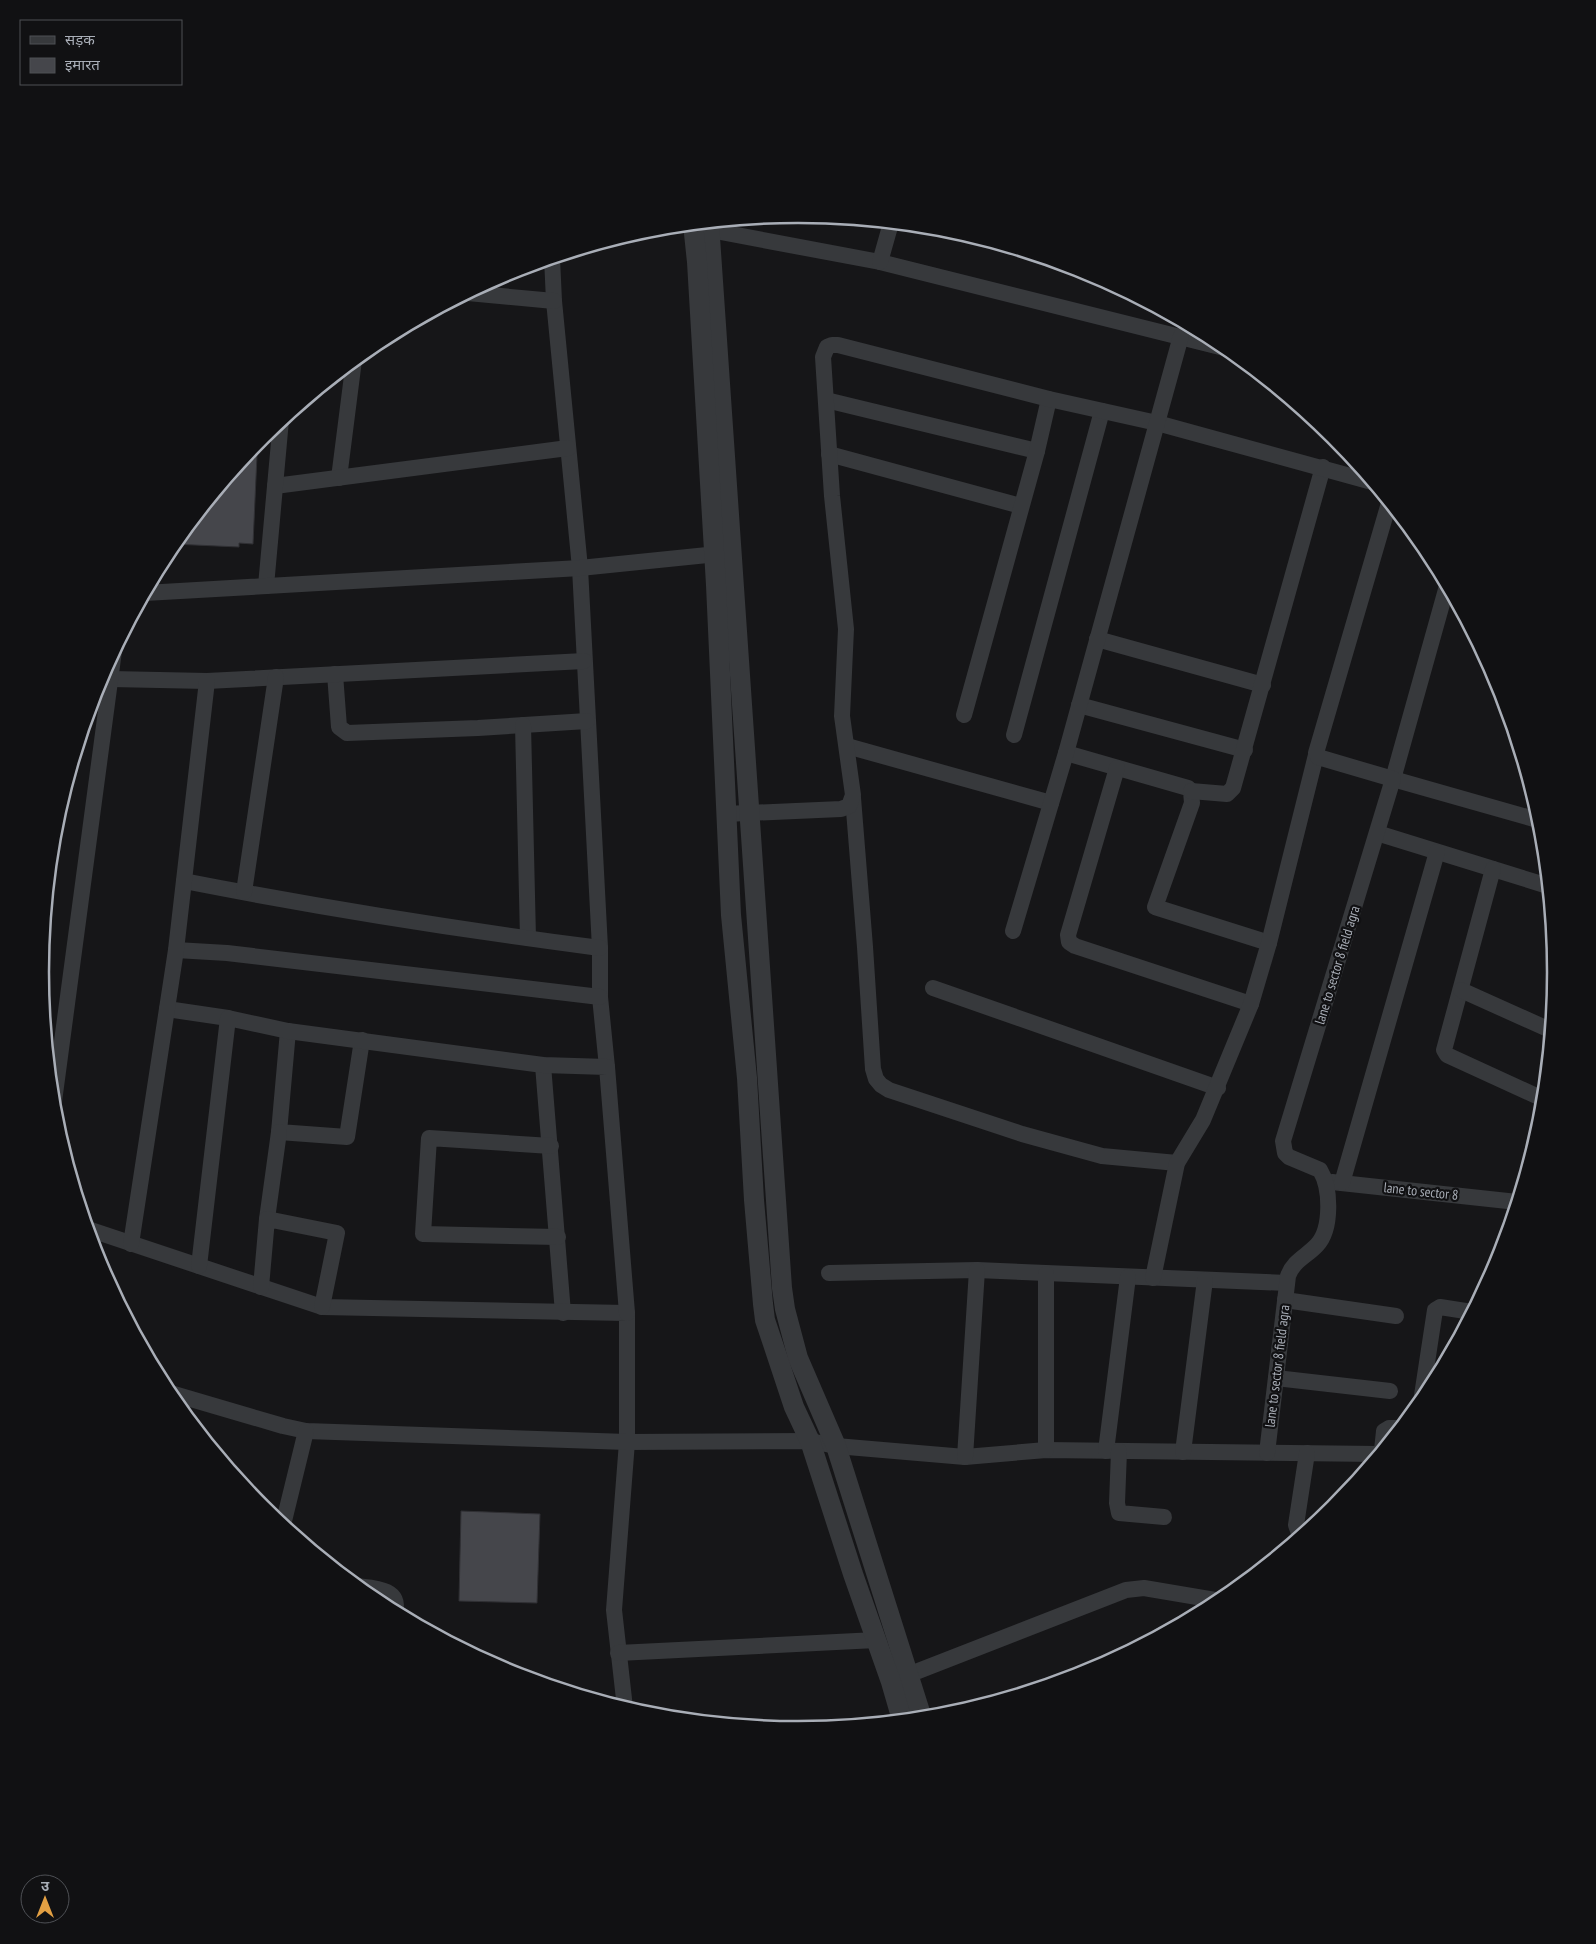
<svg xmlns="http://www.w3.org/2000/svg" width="1596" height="1944" font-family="'PT Sans Narrow','Noto Sans Devanagari',sans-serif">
<rect width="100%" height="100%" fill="#161618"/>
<g fill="#45464b" stroke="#303034">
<path d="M247 455H257L253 544 239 543V547L173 544Z"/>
<path d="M461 1511 540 1514 537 1603 459 1601Z"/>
</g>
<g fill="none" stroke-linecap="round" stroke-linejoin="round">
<g stroke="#37393c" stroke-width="16">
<path d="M710 230 880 262 1228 349"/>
<path d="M552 258 554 301 580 568 600 948V997L607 1067"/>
<path d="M880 262 891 223"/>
<path d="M468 293 554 301"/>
<path d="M826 400 1037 451"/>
<path d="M829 454 1021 506"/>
<path d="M339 478 354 360"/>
<path d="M275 486 568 448"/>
<path d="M266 586 281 420"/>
<path d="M1447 586 1393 779 1541 821"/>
<path d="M145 593 580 568 727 553"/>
<path d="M1097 639 1263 685"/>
<path d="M335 674 339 727 347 733 478 728 587 721"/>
<path d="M111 679 207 681 584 661"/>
<path d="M1079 705 1245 750"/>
<path d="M964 715 1037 451 1049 399"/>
<path d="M523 725 528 938"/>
<path d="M1014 735 1102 411"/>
<path d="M847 746 1051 803"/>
<path d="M1066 753 1188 788 1191 791 1192 803 1155 907 1269 943"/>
<path d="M1117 768 1068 935 1069 942 1075 946 1251 1004"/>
<path d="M1191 791 1227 794 1233 788 1323 467"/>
<path d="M853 798 865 947 873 1069 876 1079 881 1085 889 1090 1022 1134 1102 1156 1177 1163"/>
<path d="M725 814 841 809 849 806 853 795 842 716 846 629 832 496 823 357 827 347 832 345H838L1049 399 1157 423 1372 482"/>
<path d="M1377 833 1548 886"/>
<path d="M1493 869 1444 1050 1447 1055 1543 1099"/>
<path d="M184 881C322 908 461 930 600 948"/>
<path d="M244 892 276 677"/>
<path d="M1013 931 1066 753 1181 336"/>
<path d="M176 950 227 953 600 997"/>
<path d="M933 988 1218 1088"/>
<path d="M1461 990 1550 1030"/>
<path d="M167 1009 228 1018"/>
<path d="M288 1031 279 1132 347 1137 362 1040"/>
<path d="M543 1065 563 1313"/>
<path d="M53 1109 114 651"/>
<path d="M551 1146 429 1138 423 1234 558 1237"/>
<path d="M1332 1182 1517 1202"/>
<path d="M1342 1183 1437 852"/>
<path d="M267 1219 279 1132"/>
<path d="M88 1229 322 1307 627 1313V1442L614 1610 625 1708"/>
<path d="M131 1244 176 950 207 681"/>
<path d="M199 1266 228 1018 288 1031 543 1065 607 1067 627 1313"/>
<path d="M829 1273 977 1270 1287 1283"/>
<path d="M1153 1278 1177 1163 1203 1120 1251 1004 1269 943 1316 755"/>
<path d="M261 1287 267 1219 337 1233 322 1307"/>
<path d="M1285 1300 1396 1316"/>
<path d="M1276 1378 1390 1391"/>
<path d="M167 1392 283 1426 306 1431 627 1442 810 1441 836 1446 965 1457 1046 1450 1378 1454"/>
<path d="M1421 1402 1435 1310 1440 1307 1472 1312"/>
<path d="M1046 1450V1274"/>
<path d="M1382 1450 1384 1431 1389 1428H1399"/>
<path d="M1106 1451 1128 1277"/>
<path d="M1119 1451 1117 1503 1119 1513 1164 1517"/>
<path d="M1183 1452 1205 1280"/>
<path d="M1267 1453 1288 1276C1293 1261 1307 1256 1317 1245 1332 1229 1331 1188 1320 1170L1289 1157 1285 1153 1283 1141 1393 779 1318 757 1316 753 1389 503"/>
<path d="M965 1457 977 1270"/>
<path d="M283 1525 306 1431"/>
<path d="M1300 1536 1296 1525 1307 1453"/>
<path d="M357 1586C373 1588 401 1588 395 1612"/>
<path d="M618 1653 876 1640"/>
<path d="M908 1675 1126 1590 1144 1588 1221 1601"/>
</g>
<g stroke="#37393c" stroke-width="20">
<path d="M709 223 782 1288 785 1309 798 1358 836 1446 922 1718"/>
<path d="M693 224 697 262 716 585 731 915 747 1078 754 1200 763 1304 765 1320 794 1407 810 1441 853 1574 891 1682 902 1720"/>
</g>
</g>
<g text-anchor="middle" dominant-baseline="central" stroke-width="4.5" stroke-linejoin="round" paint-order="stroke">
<g font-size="14" fill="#a9aeb7" stroke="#111113">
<text transform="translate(1337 965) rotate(-73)">lane to sector 8 field agra</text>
<text transform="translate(1421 1191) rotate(6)">lane to sector 8</text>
<text transform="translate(1277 1366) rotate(-83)">lane to sector 8 field agra</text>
</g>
</g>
<path d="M0 0H1596V1944H0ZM49 972a749 749 0 1 1 1498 0a749 749 0 1 1-1498 0Z" fill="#111113" fill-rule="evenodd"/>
<path fill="none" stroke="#a9aeb7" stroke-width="2.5" d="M49 972a749 749 0 1 1 1498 0a749 749 0 1 1-1498 0Z"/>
<rect x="20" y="20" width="162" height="65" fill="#111113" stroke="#4e5055"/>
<rect x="30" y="36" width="25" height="8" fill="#37393c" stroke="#4e5055"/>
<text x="65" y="45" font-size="15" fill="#a9aeb7">सड़क</text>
<rect x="30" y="58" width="25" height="15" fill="#45464b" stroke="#4e5055"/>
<text x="65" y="70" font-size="15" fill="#a9aeb7">इमारत</text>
<g transform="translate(45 1899)"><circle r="24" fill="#111113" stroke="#4e5055"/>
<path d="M0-4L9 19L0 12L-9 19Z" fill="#e3a043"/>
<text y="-8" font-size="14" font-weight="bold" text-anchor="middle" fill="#a9aeb7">उ</text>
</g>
</svg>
